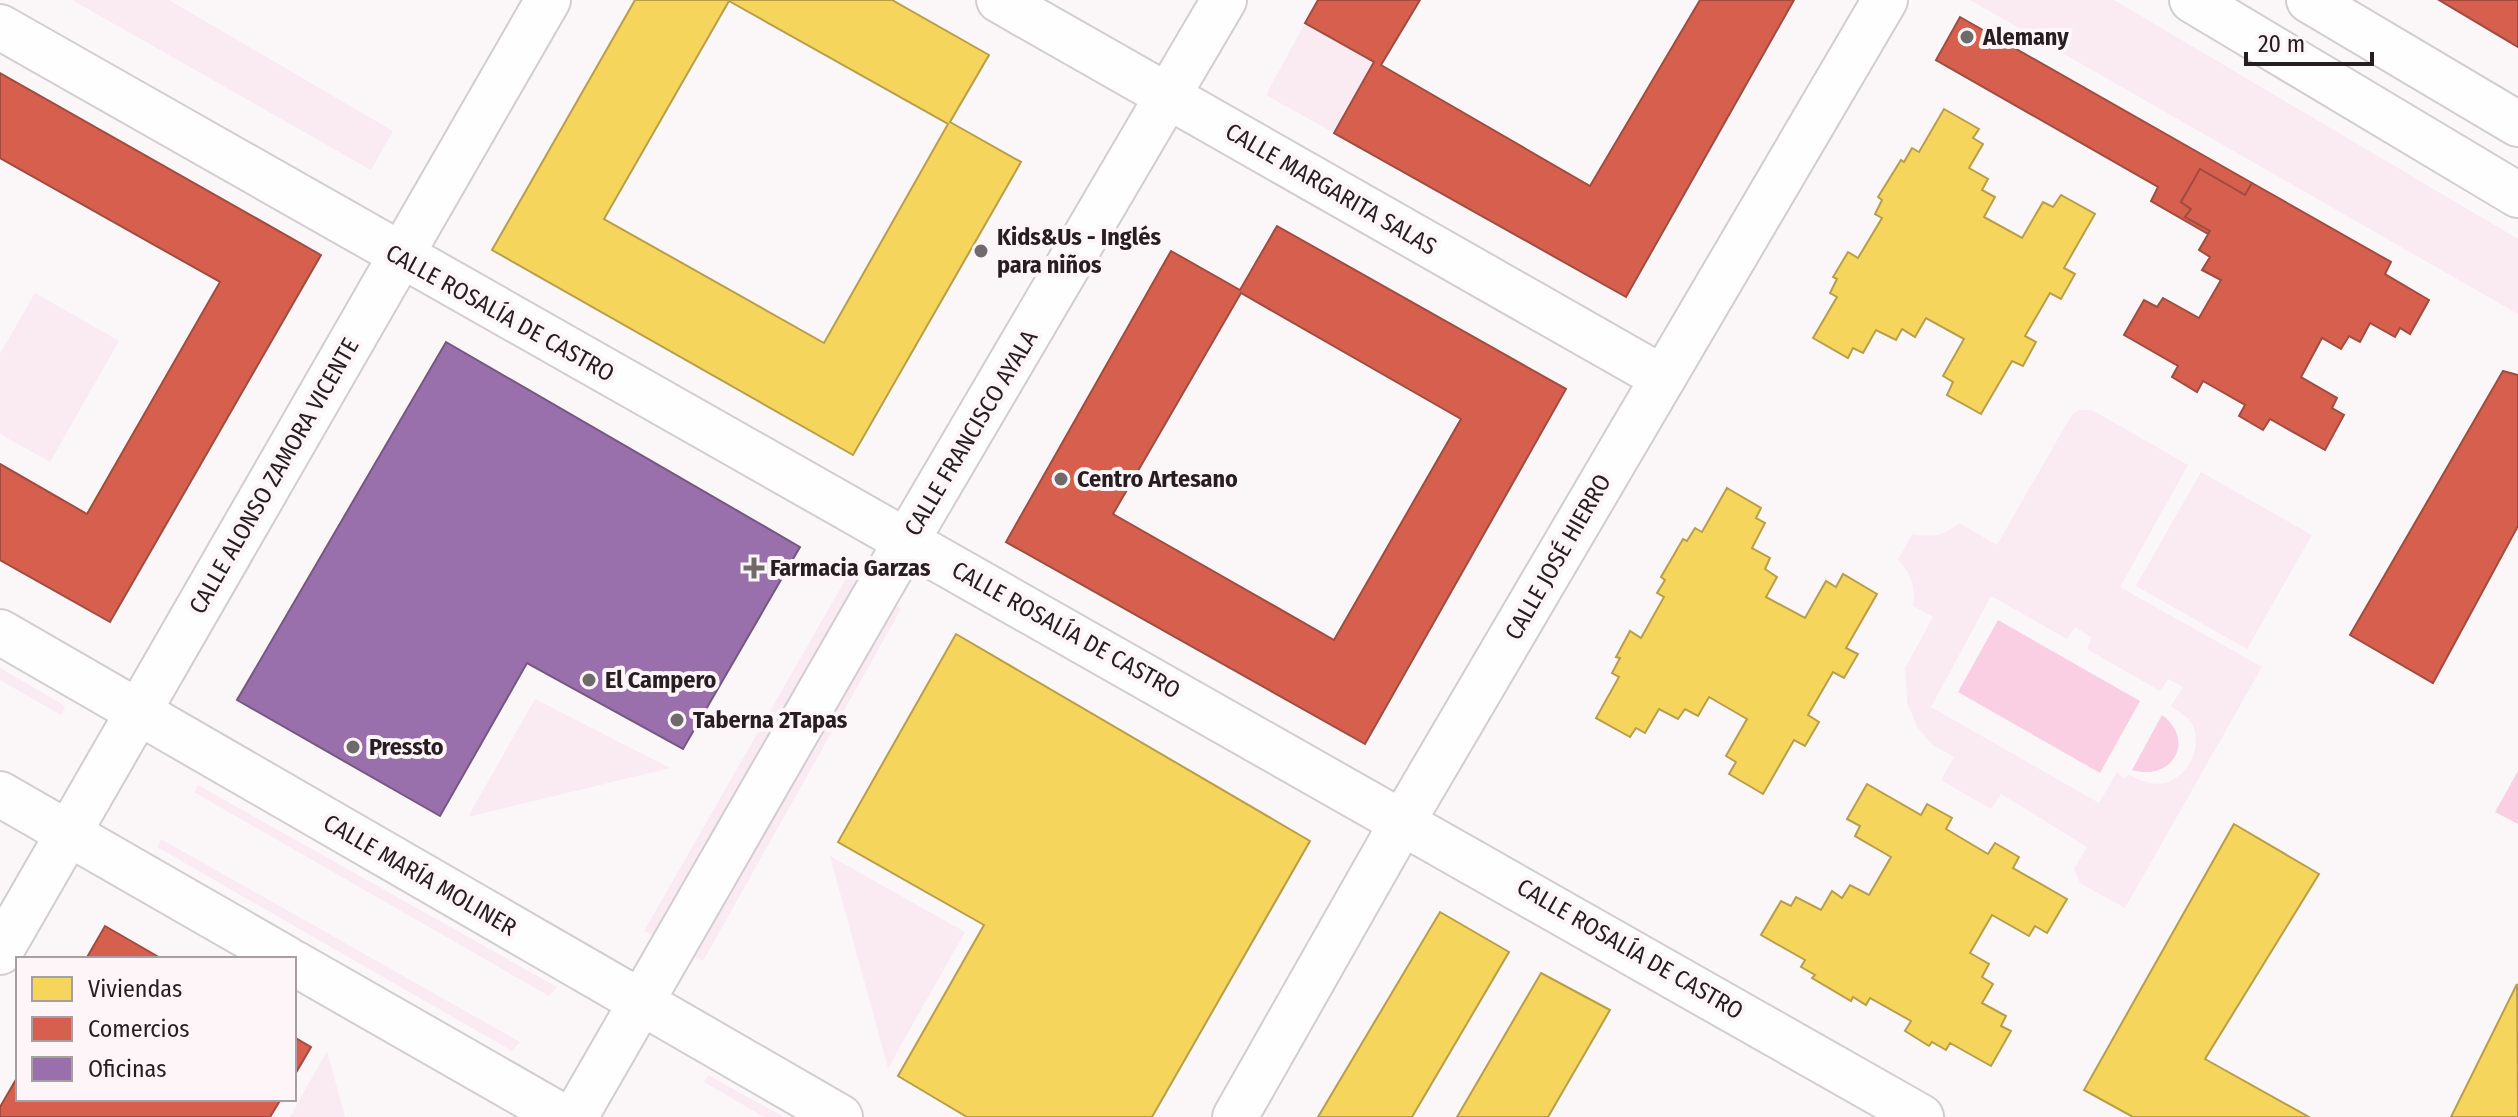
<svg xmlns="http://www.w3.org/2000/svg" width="2518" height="1117" font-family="'Fira Sans Condensed',sans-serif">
<rect width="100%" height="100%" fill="#fbf7f9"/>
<g fill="#faeaf1" fill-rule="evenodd">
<path d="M72 0H169L393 131 371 170Z"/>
<path d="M1970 0H2114L2518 239V314Z"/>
<path d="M1305 23 1374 62 1334 133 1266 95Z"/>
<path d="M35 293 119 341 50 462 0 434V354Z"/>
<path d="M2079 410H2092L2188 465 2120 587 2262 667 2125 908 2080 883 2074 869 2087 847 2001 794 1991 809 1941 780 1954 757 1933 745 1917 727 1907 702 1905 668 1933 617 1913 606C1916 586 1912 575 1898 560L1912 534C1933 537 1942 537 1959 523L1997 545 2071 416ZM1991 596 2067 639 2075 627 2092 638 2087 649 2160 691 2168 679 2183 687 2171 706C2177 711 2187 716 2191 722 2204 744 2189 777 2165 783 2151 786 2140 780 2129 775L2124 779 2117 772 2099 803 1931 707Z"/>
<path d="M2201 472 2312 535 2247 649 2136 586Z"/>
<path d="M848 575 901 609 703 961 644 931Z"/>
<path d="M0 668 65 706 61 715 0 680Z"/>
<path d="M535 699 670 768 468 817Z"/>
<path d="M198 785 557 987 549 996 194 792Z"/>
<path d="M161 839 520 1042 512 1051 157 847Z"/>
<path d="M830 856 965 932 888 1068Z"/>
<path d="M327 1051 345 1117H290Z"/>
<path d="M708 1075 784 1117H764L704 1082Z"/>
</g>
<g fill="#facee3">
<path d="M1998 620 2140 701 2100 773 1958 692Z"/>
<path d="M2162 715C2196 740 2173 782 2132 770Z"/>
<path d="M2518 771V824L2495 812Z"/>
</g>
<g fill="#f6d55c" stroke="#b89e4a" stroke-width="2" fill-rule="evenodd">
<path d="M635 0H892L989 55 950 122 1021 162 853 455 492 250ZM729 1 948 124 824 343 604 219Z"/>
<path d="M1944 109 1979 129 1973 138 1983 144 1969 168 1988 179 1982 190 1995 197 1984 217 2022 238 2043 202 2053 207 2061 195 2095 214 2064 268 2075 274 2061 299 2050 293 2025 336 2036 342 2023 366 2012 361 1981 414 1947 395 1953 382 1943 376 1964 339 1926 318 1915 337 1902 329 1896 340 1876 330 1863 353 1853 348 1848 358 1813 338 1837 297 1830 293 1837 279 1833 277 1848 252 1858 258 1882 218 1875 214 1882 200 1878 197 1901 160 1904 162 1912 148 1919 152Z"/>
<path d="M1727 488 1761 508 1756 518 1765 523 1752 548 1770 558 1765 569 1777 577 1766 597 1805 618 1826 581 1836 587 1843 574 1877 594 1846 648 1858 654 1844 678 1833 672 1808 715 1819 722 1805 746 1794 740 1763 794 1729 774 1736 762 1726 756 1747 719 1709 697 1698 716 1685 709 1678 719 1659 709 1645 733 1636 728 1630 737 1596 718 1619 677 1612 673 1620 658 1616 657 1630 631 1641 638 1664 597 1657 593 1665 580 1661 577 1683 539 1687 541 1695 528 1702 532Z"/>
<path d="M956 634 1310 841 1152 1117H967L898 1076 984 925 838 842Z"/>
<path d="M1867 784 1921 815 1927 804 1952 818 1946 829 1988 854 1995 843 2019 857 2013 868 2067 899 2047 933 2035 926 2029 936 1992 915 1970 953 1989 964 1982 977 1993 984 1982 1003 2006 1016 2001 1026 2011 1031 1991 1066 1950 1043 1946 1050 1932 1042 1929 1046 1905 1031 1911 1021 1870 998 1866 1005 1853 997 1851 1001 1812 978 1815 975 1801 967 1805 960 1761 935 1781 901 1791 906 1796 897 1821 910 1832 891 1842 898 1850 885 1869 895 1891 857 1855 836 1860 826 1847 819Z"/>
<path d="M2234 824 2319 874 2205 1059 2309 1117H2133L2084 1090Z"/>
<path d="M1440 912 1509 952 1412 1117H1318Z"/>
<path d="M1541 973 1610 1010 1548 1117H1457Z"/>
<path d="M2517 984 2518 1117H2451Z"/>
</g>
<g fill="#d6604d" stroke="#a14c40" stroke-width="2" fill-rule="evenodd">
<path d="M1318 0H1420L1381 65 1590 186 1700 0H1794L1626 297 1334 133 1374 62 1305 23Z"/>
<path d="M2439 0H2518V47Z"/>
<path d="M1960 17 2252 183 2245 195 2200 169 2181 202 2191 209 2185 217 2210 231 2208 234 2151 201 2158 187 1936 60Z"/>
<path d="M0 73 321 255 110 622 0 560V464L87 514 220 282 0 158Z"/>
<path d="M2200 169 2245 195 2252 183 2391 262 2385 274 2429 300 2410 334 2400 328 2395 337 2370 323 2360 342 2349 336 2341 349 2322 338 2301 377 2337 398 2332 408 2344 415 2325 450 2270 419 2263 430 2239 416 2245 405 2203 381 2197 392 2172 377 2178 366 2124 335 2144 300 2157 307 2163 298 2199 318 2221 280 2202 270 2210 257 2199 250 2210 231 2185 217 2191 209 2181 202Z"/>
<path d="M1277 226 1566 389 1365 744 1006 542 1171 251 1240 290ZM1241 293 1461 419 1334 640 1113 514Z"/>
<path d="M2503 371 2518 375V526L2433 683 2350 635Z"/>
<path d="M105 926 162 959H86Z"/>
<path d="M294 1037 311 1047 294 1076Z"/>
<path d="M18 1076V1099H281L270 1117H0V1107Z"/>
</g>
<path fill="#9970ab" stroke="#765782" stroke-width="2" d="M446 342 800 547 683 749 527 663 440 816 237 700Z"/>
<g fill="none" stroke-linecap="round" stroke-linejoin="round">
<g stroke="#d3cdd0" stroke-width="48">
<g id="street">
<path d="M999 0 1663 378"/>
<path d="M0 27C638 395 1283 750 1921 1117"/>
<path d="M0 632 840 1117"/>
<path d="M0 794 287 959"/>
<path d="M0 952 548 0"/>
<path d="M294 963 563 1117"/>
<path d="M575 1117 907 540 1224 0"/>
<path d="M1235 1117 1403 821 1885 0"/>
</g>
</g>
<g stroke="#d3cdd0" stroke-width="48">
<g id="secondary">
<path d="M2192 0 2518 195"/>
<path d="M2309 0 2518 124"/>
</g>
</g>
<use href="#street" stroke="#fefefe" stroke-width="44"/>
<use href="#secondary" stroke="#fefefe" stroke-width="44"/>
</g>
<g fill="#716a6d" stroke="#fdf5f8" stroke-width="3">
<circle cx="1967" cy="37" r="8"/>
<circle cx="981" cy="251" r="8"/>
<circle cx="1061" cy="479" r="8"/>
<path d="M750 556h8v8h8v8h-8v8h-8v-8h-8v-8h8z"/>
<circle cx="589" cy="680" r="8"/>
<circle cx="677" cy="720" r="8"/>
<circle cx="353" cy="747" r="8"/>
</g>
<g text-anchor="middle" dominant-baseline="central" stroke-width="8" stroke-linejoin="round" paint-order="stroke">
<g font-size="24" font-weight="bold" fill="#261e21" stroke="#fdf5f8" text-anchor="start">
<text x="1983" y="37">Alemany</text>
<text x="997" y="237">Kids&amp;Us - Inglés<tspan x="997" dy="28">para niños</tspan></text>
<text x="1077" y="479">Centro Artesano</text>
<text x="770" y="568">Farmacia Garzas</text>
<text x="605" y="680">El Campero</text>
<text x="693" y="720">Taberna 2Tapas</text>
<text x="369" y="747">Pressto</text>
</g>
<g font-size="24" fill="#261e21" stroke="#fdf5f8">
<text transform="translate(1331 189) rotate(30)">CALLE MARGARITA SALAS</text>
<text transform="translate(500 313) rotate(29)">CALLE ROSALÍA DE CASTRO</text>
<text transform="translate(971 433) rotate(-59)">CALLE FRANCISCO AYALA</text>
<text transform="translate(274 476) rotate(-60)">CALLE ALONSO ZAMORA VICENTE</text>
<text transform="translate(1558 557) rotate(-60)">CALLE JOSÉ HIERRO</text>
<text transform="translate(1066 630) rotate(29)">CALLE ROSALÍA DE CASTRO</text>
<text transform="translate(420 875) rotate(30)">CALLE MARÍA MOLINER</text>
<text transform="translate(1630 949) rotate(30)">CALLE ROSALÍA DE CASTRO</text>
</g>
</g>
<rect x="16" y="957" width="280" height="144" fill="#fdf5f8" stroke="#a79fa2" stroke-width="2"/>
<rect x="32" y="977" width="40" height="24" fill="#f6d55c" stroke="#a79fa2" stroke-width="2"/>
<text x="88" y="997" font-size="24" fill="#261e21">Viviendas</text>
<rect x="32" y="1017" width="40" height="24" fill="#d6604d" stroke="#a79fa2" stroke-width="2"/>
<text x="88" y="1037" font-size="24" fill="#261e21">Comercios</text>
<rect x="32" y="1057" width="40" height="24" fill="#9970ab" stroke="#a79fa2" stroke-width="2"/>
<text x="88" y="1077" font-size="24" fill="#261e21">Oficinas</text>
<path d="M2246 52v12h126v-12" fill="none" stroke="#261e21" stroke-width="4"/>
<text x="2258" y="52" font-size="24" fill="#261e21" stroke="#fdf5f8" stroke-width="6" paint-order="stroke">20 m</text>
</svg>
